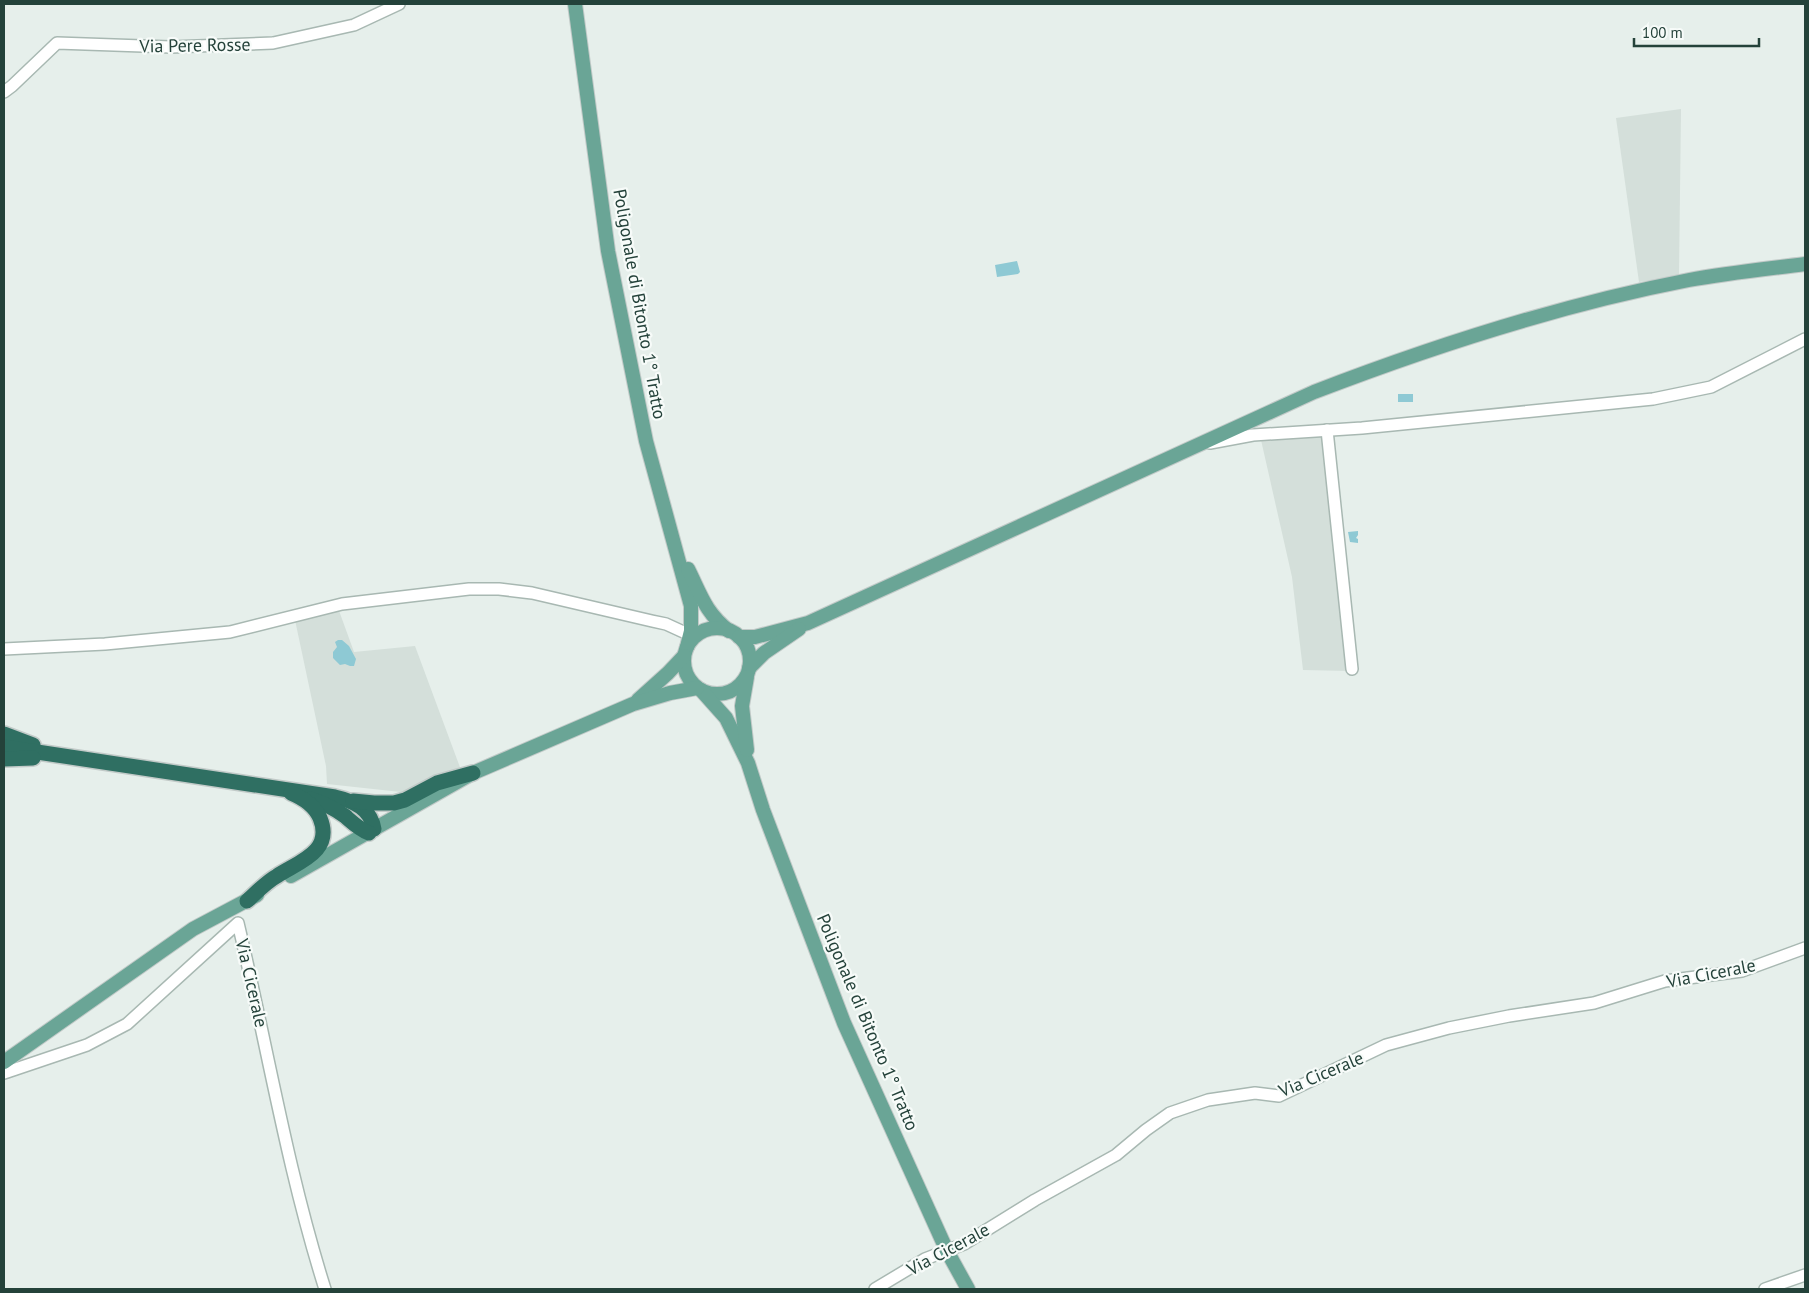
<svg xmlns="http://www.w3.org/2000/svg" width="1809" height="1293" font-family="'PT Sans',sans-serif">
<rect width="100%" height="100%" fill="#e6efeb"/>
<g fill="#d4dfda">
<path d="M1681 109 1679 276 1639 282 1616 118Z"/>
<path d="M1324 435 1350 671 1303 670 1292 577 1261 440Z"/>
<path d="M338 608 354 652 415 646 461 770 410 793 327 784 326 766 295 620Z"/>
</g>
<g fill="#8ec9d4">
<path d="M1017 261 1020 272 1018 274 997 277 995 265Z"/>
<rect x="1398" y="394" width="15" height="8"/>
<path d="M1358 531V535L1356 538 1358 539V543L1350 542 1348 532Z"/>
<path d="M338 640H342L349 646 356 659 354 666H350L345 664 340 665 333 658V652L337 647 335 642Z"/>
</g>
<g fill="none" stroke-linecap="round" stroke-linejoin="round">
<g stroke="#a8b8b2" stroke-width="14">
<g id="minor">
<path d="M4 92 12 86 57 43 171 47 273 43 354 25 399 4"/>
<path d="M1327 430 1352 669"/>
<path d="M1210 443 1253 435 1362 428 1653 399 1711 387 1805 339"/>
<path d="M4 649 105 644 230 632 342 604 469 589H499L532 593 652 621 666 624 690 635"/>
<path d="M4 1073 87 1045 127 1024 238 923C267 1045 287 1169 325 1289"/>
<path d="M875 1289 925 1259 964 1244 1035 1200 1116 1155 1146 1130 1170 1113 1208 1100 1255 1093 1279 1096 1386 1045 1449 1028 1509 1016 1594 1003 1665 981 1742 971 1805 948"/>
<path d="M1765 1289 1805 1275"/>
</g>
</g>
<g stroke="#c2cac8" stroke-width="16">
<g id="major">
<path d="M575 4 608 251 646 441 691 606V631L687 647"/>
<path d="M688 569C701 595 705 612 729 631"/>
<circle cx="717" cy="661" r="33"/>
<path d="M739 637H755L808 623 1314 392C1436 345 1560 305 1689 280 1727 273 1766 269 1805 264"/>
<path d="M749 668 764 653 799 629"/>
<path d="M701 690 726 718 748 763 763 810 844 1023 947 1251 968 1289"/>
<path d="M638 700 668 673 684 656"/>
<path d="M747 750 742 706 747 677"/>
<path d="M291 876 473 773 633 704 670 693 697 688"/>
<path d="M4 1062 193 929 257 895"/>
</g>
</g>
<g stroke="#c2cac8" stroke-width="18">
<g id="highway">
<path d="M4 734 33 745"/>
<path d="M4 747 335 797C354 801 371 809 374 829"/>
<path d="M4 759 33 758"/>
<path d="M311 799C323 803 335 809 345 816 353 823 359 829 369 833"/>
<path d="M353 801 374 803H394L405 800 437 783 473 773"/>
<path d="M247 901C256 893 266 882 277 876 298 862 334 852 320 818 315 806 303 798 291 793"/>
</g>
</g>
<use href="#minor" stroke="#fff" stroke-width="11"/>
<use href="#major" stroke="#6aa596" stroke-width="14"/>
<use href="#highway" stroke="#2f6f62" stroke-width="15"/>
</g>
<g text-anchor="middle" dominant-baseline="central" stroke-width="4.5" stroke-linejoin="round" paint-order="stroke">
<g font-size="18" fill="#24423a" stroke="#f7fbf9">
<text transform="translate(195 45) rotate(-1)">Via Pere Rosse</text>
<text transform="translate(640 304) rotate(80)">Poligonale di Bitonto 1° Tratto</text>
<text transform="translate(1711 973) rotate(-11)">Via Cicerale</text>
<text transform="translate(252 983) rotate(77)">Via Cicerale</text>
<text transform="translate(868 1022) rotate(67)">Poligonale di Bitonto 1° Tratto</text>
<text transform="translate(1321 1074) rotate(-23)">Via Cicerale</text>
<text transform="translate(948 1249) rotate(-28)">Via Cicerale</text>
</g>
</g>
<rect width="1809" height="1293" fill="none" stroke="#24423a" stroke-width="10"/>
<path d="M1634 38v8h125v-8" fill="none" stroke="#24423a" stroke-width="2.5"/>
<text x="1642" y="38" font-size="15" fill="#24423a" stroke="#f7fbf9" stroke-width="4" paint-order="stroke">100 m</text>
</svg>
